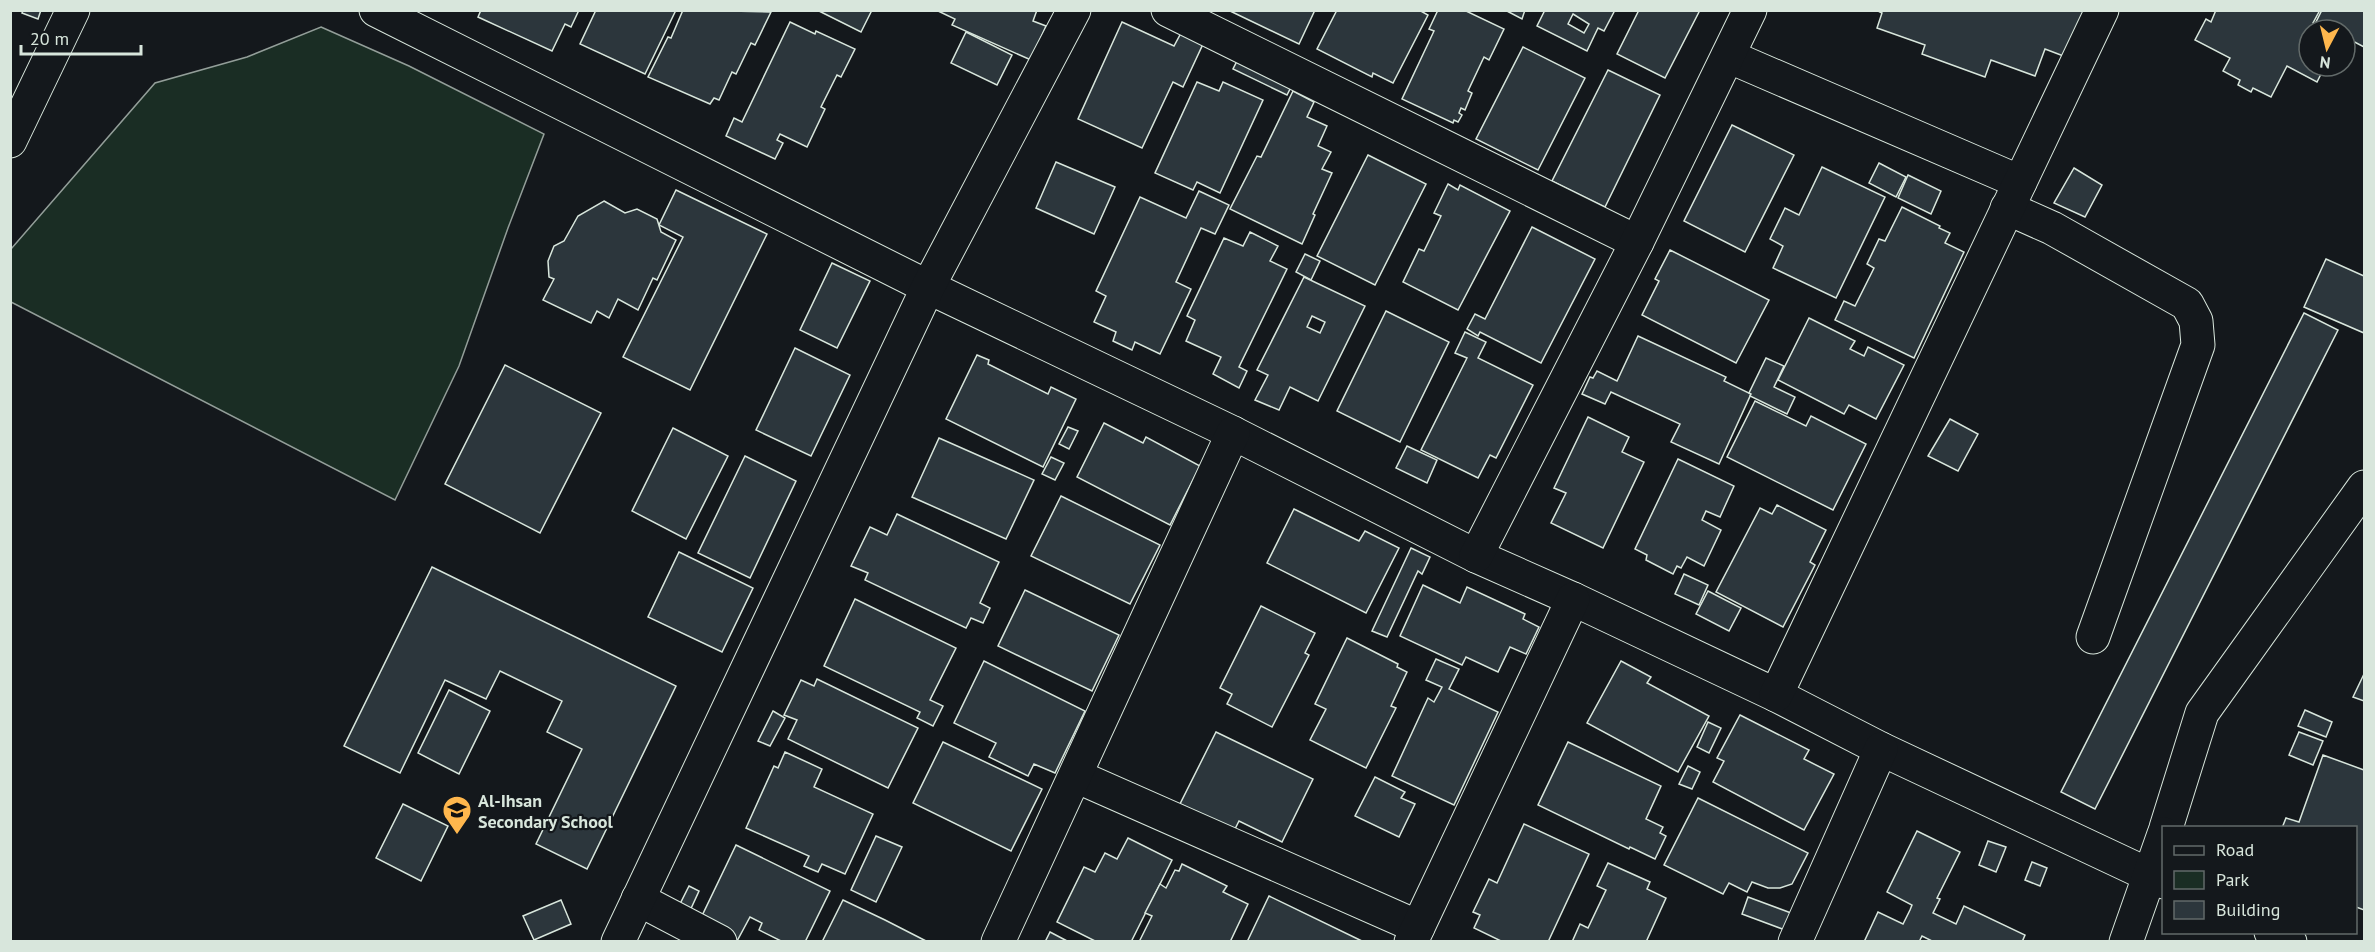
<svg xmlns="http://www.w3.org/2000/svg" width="2375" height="952" font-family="'PT Sans',sans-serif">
<rect width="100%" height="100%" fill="#14181c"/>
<path fill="#1a2d24" stroke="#939e99" stroke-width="1.5" d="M321 27 409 66 544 134 508 228 459 366 395 500 11 302V249L155 83 247 57Z"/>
<g fill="#2c363c" stroke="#d8e6dc" stroke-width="1.5" fill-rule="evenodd">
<path d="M23 10H41L38 19 22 13Z"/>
<path d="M481 10H579L571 27 565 24 552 51 478 17Z"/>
<path d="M596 10H676L645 74 580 44Z"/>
<path d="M683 10 771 12 755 45 751 43 736 74 732 72 719 100 714 98 710 104 648 77 668 37 671 38Z"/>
<path d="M817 10H872L861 32Z"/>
<path d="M936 10H1037L1033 21 1046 26 1031 60 952 25 955 19Z"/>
<path d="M1228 10H1315L1299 44Z"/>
<path d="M1337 10H1419L1428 15 1393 83 1373 73 1372 77 1317 49Z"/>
<path d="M1438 10H1464L1504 29 1489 60 1484 57 1468 91 1472 93 1465 110 1461 108 1459 113 1462 115 1458 122 1454 120 1453 123 1402 99 1434 31 1429 29Z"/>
<path d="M1505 10H1525L1522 19Z"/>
<path d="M1545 10H1615L1604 31 1598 28 1587 51 1537 26ZM1573 14 1589 24 1584 33 1568 24Z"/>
<path d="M1639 10H1700L1665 78 1617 54Z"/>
<path d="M1876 10H2092L2074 60 2045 49 2035 76 1991 60 1985 77 1922 54 1925 45 1877 28 1882 13Z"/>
<path d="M2216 10H2320L2313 23 2319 26 2317 30H2309L2308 47 2309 66H2325L2317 82 2287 66 2271 97 2253 88 2251 92 2238 85 2240 80 2223 71 2230 58 2195 40 2206 19 2211 22Z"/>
<path d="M2322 10H2364V47L2345 37V30H2332L2316 22Z"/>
<path d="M790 22 815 34 816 31 855 49 841 77 837 75 821 107 825 109 807 147 780 134 777 140 783 143 775 159 726 136 734 118 742 122Z"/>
<path d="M1122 22 1174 46 1181 33 1203 44 1183 87 1173 82 1142 148 1078 119Z"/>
<path d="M966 32 1012 55 997 85 951 63Z"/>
<path d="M1523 47 1585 78 1538 170 1476 139Z"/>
<path d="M1238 59 1292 85 1287 95 1233 69Z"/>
<path d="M1608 70 1660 95 1605 207 1552 181Z"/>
<path d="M1197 82 1219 91 1223 82 1263 100 1220 193 1197 182 1193 190 1155 173Z"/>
<path d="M1293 91 1314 102 1307 117 1327 126 1318 146 1331 152 1322 169 1332 173 1313 214 1315 215 1302 244 1230 209 1257 156 1261 157Z"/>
<path d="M1732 125 1794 155 1745 252 1684 221Z"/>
<path d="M1368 155 1426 184 1375 285 1317 256Z"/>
<path d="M1056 162 1115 187 1094 234 1036 208Z"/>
<path d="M1879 163 1906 177 1896 197 1869 183Z"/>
<path d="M1822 167 1885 197 1836 298 1773 268 1783 246 1770 239 1785 208 1799 215Z"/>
<path d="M2074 168 2102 185 2085 217 2054 203Z"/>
<path d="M1908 175 1941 191 1931 214 1898 198Z"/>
<path d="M1448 184 1458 190 1460 185 1510 211 1458 310 1403 282 1419 249 1424 251 1441 216 1434 213Z"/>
<path d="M676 190 767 234 690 390 623 357 683 237 659 225Z"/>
<path d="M1199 191 1229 205 1215 234 1201 228 1176 282 1191 289 1160 354 1135 342 1132 350 1113 341 1116 332 1094 322 1106 296 1096 291 1140 197 1186 218Z"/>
<path d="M604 201 625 213 637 209 657 219 661 232 676 240 657 280 653 278 638 310 618 299 609 318 597 311 591 323 543 300 554 279 549 277 548 261 554 246 564 241 578 216Z"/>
<path d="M1902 207 1940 226 1939 228 1950 233 1945 243 1964 252 1914 358 1835 320 1844 301 1855 306 1874 268 1867 264 1879 239 1885 241Z"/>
<path d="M1532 227 1595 259 1541 363 1480 332 1478 336 1467 329 1475 314 1485 319Z"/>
<path d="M1250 232 1278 246 1270 261 1287 269 1239 367 1247 371 1239 388 1213 374 1221 357 1186 341 1195 320 1187 316 1224 238 1243 246Z"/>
<path d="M1670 250 1769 300 1736 363 1642 315 1659 281 1655 279Z"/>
<path d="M1305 254 1320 261 1311 280 1296 272Z"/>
<path d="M2326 259 2364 276V333L2304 307Z"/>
<path d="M832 263 870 281 837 348 800 330Z"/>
<path d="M1304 277 1365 306 1318 401 1290 387 1279 410 1255 400 1268 375 1257 370ZM1312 316 1325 322 1320 333 1307 327Z"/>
<path d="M1386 311 1449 342 1400 442 1337 411Z"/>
<path d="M2304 313 2338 330 2095 809 2061 792Z"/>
<path d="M1809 318 1855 341 1850 349 1864 356 1868 347 1904 365 1876 419 1849 405 1844 414 1778 380Z"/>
<path d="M1465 332 1486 342 1478 358 1533 385 1496 458 1490 455 1478 478 1421 450 1467 358 1455 353Z"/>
<path d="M1638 336 1726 377 1724 381 1751 394 1719 464 1671 442 1680 424 1611 392 1605 404 1582 394 1590 377 1593 378 1597 371 1617 381Z"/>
<path d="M795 348 850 375 811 456 756 430Z"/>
<path d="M977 355 989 360 988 364 1048 394 1051 387 1076 399 1043 467 946 419Z"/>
<path d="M1766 358 1784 366 1774 387 1795 397 1787 414 1750 396 1751 394 1749 393Z"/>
<path d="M505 365 601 413 540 533 445 484Z"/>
<path d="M1755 401 1806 426 1811 416 1866 444 1833 510 1727 457Z"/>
<path d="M1588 417 1629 437 1622 452 1644 462 1603 548 1551 523 1566 493 1554 488Z"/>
<path d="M1950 419 1978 434 1958 471 1928 456Z"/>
<path d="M1104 423 1143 443 1146 437 1200 466 1170 525 1077 477Z"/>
<path d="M1068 427 1078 431 1069 449 1059 444Z"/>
<path d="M673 428 728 456 686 539 632 511Z"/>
<path d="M939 438 1034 480 1006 539 912 497Z"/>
<path d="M1407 446 1437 460 1427 483 1396 468Z"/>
<path d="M745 456 796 481 750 578 698 553Z"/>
<path d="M1051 457 1064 463 1055 480 1042 474Z"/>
<path d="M1678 459 1734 486 1720 517 1706 511 1702 520 1721 530 1704 566 1687 557 1681 568 1677 566 1673 574 1646 560 1647 555 1635 549Z"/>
<path d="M1061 496 1160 545 1130 604 1031 556Z"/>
<path d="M1777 505 1826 530 1810 562 1815 565 1783 627 1716 592 1760 508 1772 514Z"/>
<path d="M1294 509 1359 541 1365 531 1399 548 1366 613 1267 563Z"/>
<path d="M897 514 999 562 980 603 990 608 983 623 971 618 966 628 865 580 868 573 851 566 870 527 887 535Z"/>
<path d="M1411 548 1430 557 1422 574 1418 571 1387 637 1372 631Z"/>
<path d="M679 552 753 588 722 652 648 617Z"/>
<path d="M432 567 676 686 587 869 536 844 582 749 547 732 562 701 500 671 486 699 445 680 400 773 344 746Z"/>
<path d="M1684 574 1708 585 1699 605 1675 594Z"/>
<path d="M1423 585 1460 603 1467 587 1525 614 1523 619 1539 627 1526 654 1510 647 1498 672 1466 657 1462 665 1400 636Z"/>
<path d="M1025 590 1119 635 1092 691 998 646Z"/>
<path d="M1708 591 1741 608 1729 631 1696 614Z"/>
<path d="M855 599 956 648 930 700 943 706 933 726 917 718 920 712 824 666Z"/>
<path d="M1261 606 1315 633 1305 653 1309 655 1272 727 1227 704 1232 694 1220 688Z"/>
<path d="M1347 638 1398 664 1397 667 1407 672 1391 706 1396 708 1366 768 1310 740 1326 709 1315 704Z"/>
<path d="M1436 659 1459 669 1449 689 1498 712 1454 805 1392 776 1428 698 1434 702 1442 687 1426 680Z"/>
<path d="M984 661 1085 711 1055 773 1034 764 1028 776 989 757 996 743 954 723Z"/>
<path d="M1621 661 1651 677 1647 683 1709 716 1678 772 1587 723Z"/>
<path d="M2364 674V701L2353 697Z"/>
<path d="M817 679 918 728 888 788 788 739 797 720 784 715 801 680 814 686Z"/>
<path d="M449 690 490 711 459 774 418 753Z"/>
<path d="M2305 710 2332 722 2326 737 2298 726Z"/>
<path d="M773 711 785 718 770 746 758 741Z"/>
<path d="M1740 715 1809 750 1804 759 1834 774 1804 830 1713 782 1724 761 1717 758Z"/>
<path d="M1708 722 1721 728 1709 753 1697 747Z"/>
<path d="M1216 732 1313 779 1282 842 1239 821 1234 831 1180 804Z"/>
<path d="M2299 732 2323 741 2313 765 2289 755Z"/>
<path d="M943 742 1042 789 1011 851 913 803Z"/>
<path d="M1568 742 1661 786 1646 819 1663 827 1660 833 1666 836 1655 859 1630 847 1629 849 1538 805Z"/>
<path d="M785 752 822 769 814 787 873 814 845 874 822 864 818 872 804 866 809 856 746 828 774 766 778 768Z"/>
<path d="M2323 755 2364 770V910L2356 907V828H2282L2286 818 2299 822Z"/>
<path d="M1688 766 1700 772 1692 789 1679 784Z"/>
<path d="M1375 777 1405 792 1401 798 1415 804 1399 837 1355 816Z"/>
<path d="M1698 798 1808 853 1792 884 1780 888H1768L1752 882 1747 892 1729 883 1723 894 1664 865Z"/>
<path d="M403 804 448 826 421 881 376 858Z"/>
<path d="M1524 824 1589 854 1548 942H1503L1474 928 1480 915 1473 912 1489 879 1497 883Z"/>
<path d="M1917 831 1960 852 1937 898 1940 899 1933 913 1956 924 1964 906 2025 935 2022 942H1934L1922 936 1919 942H1864L1878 912 1903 924 1910 910 1912 905 1887 892Z"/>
<path d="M876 836 902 847 876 902 851 890Z"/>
<path d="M1128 838 1172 860 1131 942H1097L1057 922 1084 867 1095 872 1105 853 1117 859Z"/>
<path d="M1988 841 2006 847 1996 872 1979 865Z"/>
<path d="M736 845 830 891 805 942H783L759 930 762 923 750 917 737 941 699 922Z"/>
<path d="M2032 862 2047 868 2040 886 2025 880Z"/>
<path d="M1608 863 1650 882 1647 889 1666 898 1646 942H1572L1580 924 1588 928 1606 890 1597 886Z"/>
<path d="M1182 864 1227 886 1223 892 1248 904 1230 942H1139L1152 916 1145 913 1160 884 1166 888 1175 870 1179 871Z"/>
<path d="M689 886 699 891 688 915 677 910Z"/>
<path d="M1269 896 1364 942H1247Z"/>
<path d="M1748 897 1791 913 1785 930 1742 914Z"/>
<path d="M561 900 571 924 534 940 523 916Z"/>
<path d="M843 900 885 920 928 942H822Z"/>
<path d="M1050 932 1069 942H1045Z"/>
</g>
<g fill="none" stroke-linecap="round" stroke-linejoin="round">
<g stroke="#d8e6dc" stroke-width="35">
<g id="minor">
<path d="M376 10 928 287 1233 433 1476 556 1573 599 1776 695 1881 749 2164 882"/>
<path d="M1168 10 1637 242"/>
<path d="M1728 56 2020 182"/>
<path d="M10 141 73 10"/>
<path d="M2007 208 2052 228 2187 304 2196 321 2198 345 2093 637"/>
<path d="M1476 556 1637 242 1750 10"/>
<path d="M1776 695 2102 10"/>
<path d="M1076 776 1418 927"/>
<path d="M2166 828 2202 713 2364 487"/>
<path d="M638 899 720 942"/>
<path d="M2271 932 2290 942"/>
<path d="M618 942 928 287 1074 10"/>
<path d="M998 942 1233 433"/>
<path d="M1411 942 1573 599"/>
<path d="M1795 942 1881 749"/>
<path d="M2126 942 2164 834"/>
</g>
</g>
<use href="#minor" stroke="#14181c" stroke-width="33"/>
</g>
<defs>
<g id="school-pin" transform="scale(1.5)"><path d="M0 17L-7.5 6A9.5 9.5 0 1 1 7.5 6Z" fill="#ffb74d" stroke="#14181c"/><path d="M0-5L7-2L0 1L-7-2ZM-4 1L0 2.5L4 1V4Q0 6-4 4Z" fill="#111"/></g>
</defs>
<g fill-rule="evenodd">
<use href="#school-pin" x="457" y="810"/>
</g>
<g text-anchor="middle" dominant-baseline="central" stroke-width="4.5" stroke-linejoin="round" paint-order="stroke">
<g font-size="18" font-weight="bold" fill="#d8e6dc" stroke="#14181c" text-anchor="start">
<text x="478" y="800">Al-Ihsan<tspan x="478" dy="21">Secondary School</tspan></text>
</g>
</g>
<rect width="2375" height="952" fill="none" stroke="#d8e6dc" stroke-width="24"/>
<rect x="2162" y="826" width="195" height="108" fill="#14181c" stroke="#626a69" stroke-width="1.5"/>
<rect x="2174" y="846" width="30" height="9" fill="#14181c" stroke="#626a69" stroke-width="1.5"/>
<text x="2216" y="856" font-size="18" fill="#d8e6dc">Road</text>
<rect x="2174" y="871" width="30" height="18" fill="#1a2d24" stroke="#626a69" stroke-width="1.5"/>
<text x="2216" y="886" font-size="18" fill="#d8e6dc">Park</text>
<rect x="2174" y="901" width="30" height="18" fill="#2c363c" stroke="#626a69" stroke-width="1.5"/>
<text x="2216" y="916" font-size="18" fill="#d8e6dc">Building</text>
<g transform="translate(2327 48) rotate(187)"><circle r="28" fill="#14181c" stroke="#626a69" stroke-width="1.5"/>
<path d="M0-4.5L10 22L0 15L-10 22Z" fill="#ffb74d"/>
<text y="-9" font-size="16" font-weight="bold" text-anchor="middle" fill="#d8e6dc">N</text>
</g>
<path d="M21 45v9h120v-9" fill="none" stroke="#d8e6dc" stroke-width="3"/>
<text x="30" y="45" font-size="18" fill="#d8e6dc" stroke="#14181c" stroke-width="4.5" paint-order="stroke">20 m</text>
</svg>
